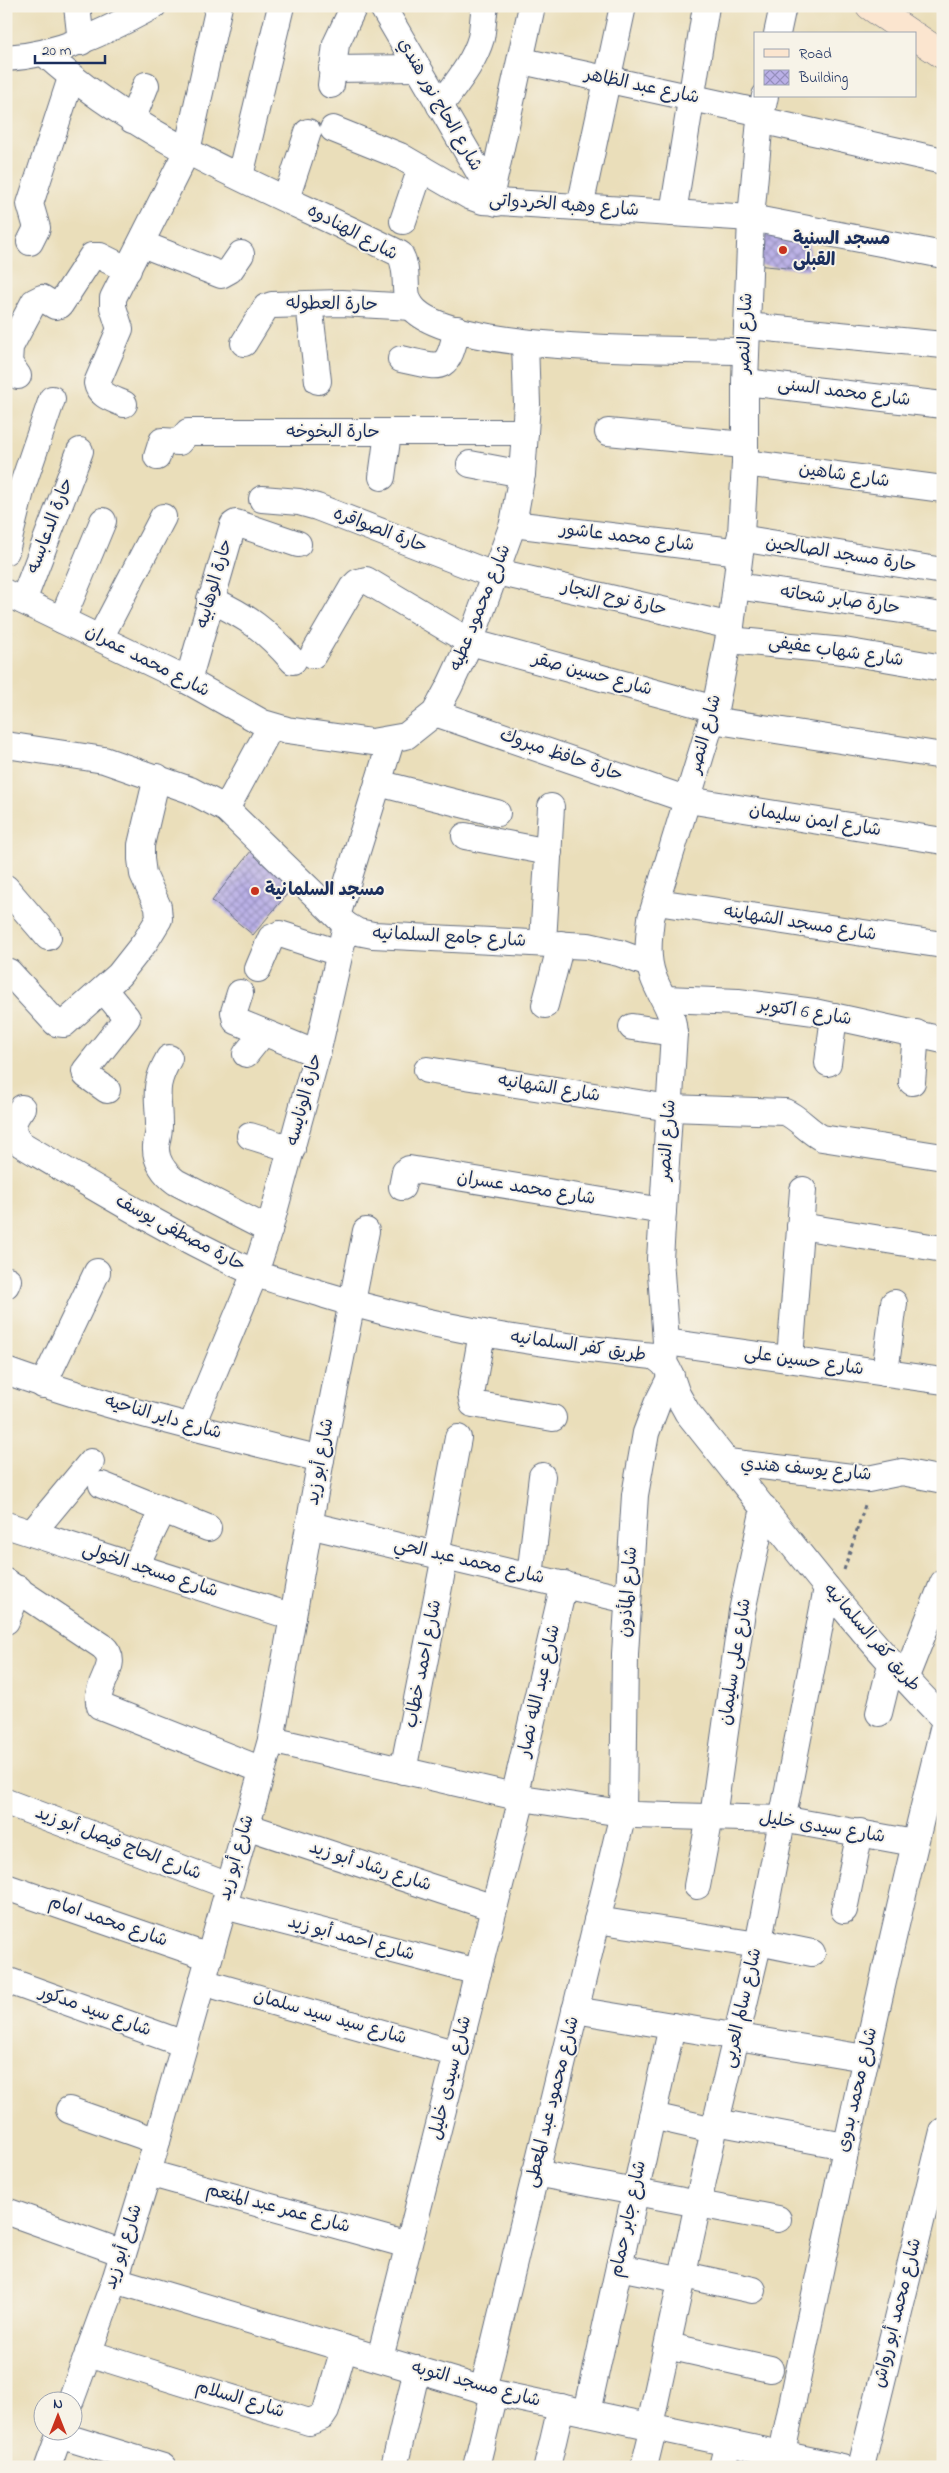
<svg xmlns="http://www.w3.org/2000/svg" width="949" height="2473" font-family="'Indie Flower','Playpen Sans Arabic',sans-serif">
<defs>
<pattern id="building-cross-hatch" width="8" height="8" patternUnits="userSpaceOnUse" patternTransform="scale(1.25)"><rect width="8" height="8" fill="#bab0e6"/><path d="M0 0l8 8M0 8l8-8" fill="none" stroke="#9690be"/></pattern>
</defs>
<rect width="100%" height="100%" fill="#f7f3e8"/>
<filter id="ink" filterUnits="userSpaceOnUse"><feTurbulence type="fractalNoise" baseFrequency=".02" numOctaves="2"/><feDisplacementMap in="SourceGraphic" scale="10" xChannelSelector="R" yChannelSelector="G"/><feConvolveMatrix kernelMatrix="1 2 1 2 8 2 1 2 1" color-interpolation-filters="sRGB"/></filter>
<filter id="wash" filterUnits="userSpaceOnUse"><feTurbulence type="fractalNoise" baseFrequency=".0096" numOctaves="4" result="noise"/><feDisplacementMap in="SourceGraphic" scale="20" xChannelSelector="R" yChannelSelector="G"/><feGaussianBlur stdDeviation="1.12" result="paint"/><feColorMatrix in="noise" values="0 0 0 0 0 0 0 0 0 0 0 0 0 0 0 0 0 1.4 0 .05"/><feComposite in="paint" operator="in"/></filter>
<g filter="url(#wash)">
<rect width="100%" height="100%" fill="#eadeba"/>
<g id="blocks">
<g fill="url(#building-cross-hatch)">
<path d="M757 225 811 235 809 270 755 265Z"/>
<path d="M258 842 298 881 253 935 212 901Z"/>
</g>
</g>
</g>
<g filter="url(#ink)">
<use href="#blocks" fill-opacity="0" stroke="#636c7e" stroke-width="1"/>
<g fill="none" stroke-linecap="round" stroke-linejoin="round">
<g stroke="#636c7e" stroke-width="28">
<g id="street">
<path d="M77 6 81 42"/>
<path d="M382 6 497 203"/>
<path d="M777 34 783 6"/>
<path d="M44 53C146 146 278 192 400 254 411 274 400 293 413 308 452 354 681 349 746 351"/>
<path d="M6 58C59 55 107 31 153 6"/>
<path d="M522 61 762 113"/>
<path d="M332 69 418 68"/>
<path d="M331 85 336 44 354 6"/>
<path d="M440 106C455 85 474 63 481 38 483 28 483 17 485 6"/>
<path d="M132 120 146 85"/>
<path d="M760 120 943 161"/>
<path d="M333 129 400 156 469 196 483 201 751 218 943 255"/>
<path d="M240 176 281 6"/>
<path d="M491 193 532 6"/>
<path d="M286 199 308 132"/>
<path d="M580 207 623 6"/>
<path d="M673 213 706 6"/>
<path d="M403 221 421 168"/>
<path d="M30 242 37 228 30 204 71 78"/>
<path d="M142 244 221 275 230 270 241 254"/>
<path d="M309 304 318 381"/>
<path d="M747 326 943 345"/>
<path d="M244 343 266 307 272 305 342 303 412 307"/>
<path d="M401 359C442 368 447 374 457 329"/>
<path d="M18 376 9 363 10 347 34 302 42 298 55 306 60 305 92 256H100L128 270"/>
<path d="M745 382 943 405"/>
<path d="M124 404C113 399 99 396 97 383L120 329 113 307V298L187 151 219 6"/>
<path d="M608 432 744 445"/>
<path d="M157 457 162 441 179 442 188 432H525"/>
<path d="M745 463 943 489"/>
<path d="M470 464 522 474"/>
<path d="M382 477 388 433"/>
<path d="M262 499 299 502 317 507 496 576"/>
<path d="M513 524 740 552"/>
<path d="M740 538 943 571"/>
<path d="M6 551 22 487 52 399"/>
<path d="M497 572 731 626"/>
<path d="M736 586 943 616"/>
<path d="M6 593 188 681 263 723 287 730 372 742 406 736 435 713 449 687 470 642 513 524 522 474 527 404 525 343"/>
<path d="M210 599C248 617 266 630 293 661"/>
<path d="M23 601 80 451"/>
<path d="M62 620 103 521"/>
<path d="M100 638 163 517"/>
<path d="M729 640 844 651 943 668"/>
<path d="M313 655 352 588 358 582 366 580 470 642 715 709"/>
<path d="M188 681 233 525 236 523 298 544"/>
<path d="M435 713 688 800 943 841"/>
<path d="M712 720 943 756"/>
<path d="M6 745 104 760 190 790 226 809 346 925 358 932 373 935 588 946 619 953 649 964"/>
<path d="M378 783 497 813"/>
<path d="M226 809 271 726"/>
<path d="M465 836 549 852"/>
<path d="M6 888 48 937"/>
<path d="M657 902 943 945"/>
<path d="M337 916 391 741"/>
<path d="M543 942 551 807"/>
<path d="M258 969 271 938 280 934 339 953"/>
<path d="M9 972 56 1023 64 1024 119 975 145 942 159 919 158 907 143 874 141 859V845L157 777"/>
<path d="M104 990 127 1018 85 1071 86 1075 107 1090"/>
<path d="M240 993 234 1012 236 1021 317 1054"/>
<path d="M666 999 738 1002 814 1012 943 1040"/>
<path d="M545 1005 561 944"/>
<path d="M632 1027 674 1033"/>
<path d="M246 1054 263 1033"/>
<path d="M169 1058C152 1088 159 1095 159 1126 159 1133 157 1139 156 1146 155 1161 165 1174 176 1182L269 1230"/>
<path d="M828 1063 834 1016"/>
<path d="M427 1070 670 1108 785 1112C799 1118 808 1131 822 1138L943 1157"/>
<path d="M912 1082 916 1033"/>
<path d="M22 1108C11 1122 10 1130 21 1144 97 1189 173 1235 253 1272 275 1282 302 1287 325 1295 432 1328 542 1345 653 1356 671 1365 670 1377 677 1394 680 1400 684 1406 687 1412 770 1515 849 1623 943 1718"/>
<path d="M250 1136 292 1149"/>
<path d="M402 1187 405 1172 409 1169 663 1211"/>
<path d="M800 1226 943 1249"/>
<path d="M6 1285 8 1280"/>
<path d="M482 1333 471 1395 473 1404 553 1418"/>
<path d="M666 1342 943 1381"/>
<path d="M790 1359 803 1190"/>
<path d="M664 1362 666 1342 660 1259 674 1033C672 1006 661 999 653 976 646 957 649 937 651 918L715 709 731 626 740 552 745 463V382L751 218 760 120 765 96"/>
<path d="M6 1371C108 1408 216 1433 321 1459"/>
<path d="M885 1373 894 1303"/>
<path d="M43 1385 97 1272"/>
<path d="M191 1427 255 1273 269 1230 317 1054 346 925"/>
<path d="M728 1462 868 1479 902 1472 943 1480"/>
<path d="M102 1485 208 1528"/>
<path d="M6 1525 293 1617"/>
<path d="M309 1525 628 1600"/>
<path d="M32 1533 91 1462"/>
<path d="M436 1555 458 1438"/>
<path d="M135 1567 163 1510"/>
<path d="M530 1576 542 1476"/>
<path d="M6 1582 102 1646C124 1664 92 1685 100 1706L262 1770"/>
<path d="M6 1621 19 1589"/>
<path d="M905 1679 943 1583"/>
<path d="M879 1713 891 1664"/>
<path d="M271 1740 522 1798 635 1815 782 1819 914 1843"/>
<path d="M403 1771 445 1556"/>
<path d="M514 1797 564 1584"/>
<path d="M6 1802 229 1886"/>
<path d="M713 1817 742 1611 764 1508"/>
<path d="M246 1826 494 1908"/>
<path d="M697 1886 710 1817"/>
<path d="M6 1887 209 1957"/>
<path d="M224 1906 478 1972"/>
<path d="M844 1910 860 1832"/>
<path d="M597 1920 758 1945"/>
<path d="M758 1942 812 1953"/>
<path d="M6 1980 184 2044"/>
<path d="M202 1982 457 2054"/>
<path d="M575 2010 865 2058"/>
<path d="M69 2110 157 2141"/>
<path d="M652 2116 714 2130"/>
<path d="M716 2122 845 2146"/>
<path d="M148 2173 408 2245"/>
<path d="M535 2173 778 2219"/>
<path d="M6 2211 123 2253"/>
<path d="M619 2267 683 2280"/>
<path d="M684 2275 753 2290"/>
<path d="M115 2280 494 2393 842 2467"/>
<path d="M668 2346 770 2369"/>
<path d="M88 2353 309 2422 322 2417 326 2411 344 2348"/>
<path d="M380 2358 522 1798"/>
<path d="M483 2390 623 1814 625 1654 635 1495 646 1433 657 1404 671 1376"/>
<path d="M71 2400 115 2280 148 2173 271 1740 321 1459 366 1231"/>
<path d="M587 2412 672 2026"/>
<path d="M650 2425 714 2130 758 1945 827 1588"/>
<path d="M59 2435 163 2467"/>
<path d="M782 2453C832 2211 883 1969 943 1729"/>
<path d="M48 2467 61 2430"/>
<path d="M394 2467 417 2369"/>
<path d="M476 2467 494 2393"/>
<path d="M547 2467 561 2407"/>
<path d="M644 2467 654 2426"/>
<path d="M722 2467 728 2443"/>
<path d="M861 2467 943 2131"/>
</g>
</g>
<g stroke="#636c7e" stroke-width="29">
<g id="secondary">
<path d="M870 6 911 34"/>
<path d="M915 36 943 55"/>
</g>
</g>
<path stroke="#636c7e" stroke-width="3" stroke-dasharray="4 4" stroke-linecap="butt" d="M844 1570 866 1502"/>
<use href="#street" stroke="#fff" stroke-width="26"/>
<use href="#secondary" stroke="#fbe5cf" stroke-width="28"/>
</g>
</g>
<g fill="#c8321e" stroke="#f7f3e8" stroke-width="2">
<circle cx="783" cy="250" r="5"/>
<circle cx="255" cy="891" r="5"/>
</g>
<g text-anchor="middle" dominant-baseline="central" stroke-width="4" stroke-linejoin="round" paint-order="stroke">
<g font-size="18" fill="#1b2f5e" stroke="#f7f3e8">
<text transform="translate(642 87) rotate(12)">شارع عبد الظاهر</text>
<text transform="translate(439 105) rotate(60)">شارع الحاج نور هندي</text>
<text transform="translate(564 206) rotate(4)">شارع وهبه الخردواتى</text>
<text transform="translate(352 233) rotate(28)">شارع الهنادوه</text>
<text transform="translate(332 305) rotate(1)">حارة العطوله</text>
<text transform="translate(746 333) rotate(-88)">شارع النصر</text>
<text transform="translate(844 393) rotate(7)">شارع محمد السنى</text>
<text x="333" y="433">حارة البخوخه</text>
<text transform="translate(844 476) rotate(8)">شارع شاهين</text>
<text transform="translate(51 526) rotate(-69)">حارة الدعابسه</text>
<text transform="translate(380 531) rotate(21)">حارة الصواقره</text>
<text transform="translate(627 538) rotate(7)">شارع محمد عاشور</text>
<text transform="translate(841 555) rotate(9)">حارة مسجد الصالحين</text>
<text transform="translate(215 584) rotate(-74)">حارة الوهابيه</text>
<text transform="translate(614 599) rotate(13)">حارة نوح النجار</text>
<text transform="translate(840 601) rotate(8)">حارة صابر شحاته</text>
<text transform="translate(481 608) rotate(-68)">شارع محمود عطيه</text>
<text transform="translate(836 652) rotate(8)">شارع شهاب عفيفى</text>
<text transform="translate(147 662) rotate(27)">شارع محمد عمران</text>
<text transform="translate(592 675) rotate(15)">شارع حسين صقر</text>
<text transform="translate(706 734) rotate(-75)">شارع النصر</text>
<text transform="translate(561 756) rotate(19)">حارة حافظ مبروك</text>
<text transform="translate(815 821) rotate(9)">شارع ايمن سليمان</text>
<text transform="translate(800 924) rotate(9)">شارع مسجد الشهاينه</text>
<text transform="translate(449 938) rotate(3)">شارع جامع السلمانيه</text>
<text transform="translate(805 1013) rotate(9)">شارع 6 اكتوبر</text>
<text transform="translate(549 1089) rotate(9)">شارع الشهانيه</text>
<text transform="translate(305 1100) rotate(-75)">حارة الونايسه</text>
<text transform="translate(668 1140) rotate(-86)">شارع النصر</text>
<text transform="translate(526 1189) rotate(9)">شارع محمد عسران</text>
<text transform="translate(180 1234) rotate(28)">حارة مصطفى يوسف</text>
<text transform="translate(578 1347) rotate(8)">طريق كفر السلمانيه</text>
<text transform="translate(804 1362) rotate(8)">شارع حسين على</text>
<text transform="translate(163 1418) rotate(16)">شارع داير الناحيه</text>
<text transform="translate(321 1462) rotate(-80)">شارع أبو زيد</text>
<text transform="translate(806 1470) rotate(5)">شارع يوسف هندي</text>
<text transform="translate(469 1562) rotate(13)">شارع محمد عبد الحي</text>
<text transform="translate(150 1571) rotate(18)">شارع مسجد الخولى</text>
<text transform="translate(629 1592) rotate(-86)">شارع المأذون</text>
<text transform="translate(871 1638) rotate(49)">طريق كفر السلمانيه</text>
<text transform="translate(736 1662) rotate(-81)">شارع على سليمان</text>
<text transform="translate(424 1664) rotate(-79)">شارع احمد خطاب</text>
<text transform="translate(540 1691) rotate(-77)">شارع عبد الله نصار</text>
<text transform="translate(822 1828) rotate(9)">شارع سيدى خليل</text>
<text transform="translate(118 1844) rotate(21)">شارع الحاج فيصل أبو زيد</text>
<text transform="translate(237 1858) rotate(-74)">شارع أبو زيد</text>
<text transform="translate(370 1867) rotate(18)">شارع رشاد أبو زيد</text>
<text transform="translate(108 1922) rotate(19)">شارع محمد امام</text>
<text transform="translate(351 1939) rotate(15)">شارع احمد أبو زيد</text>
<text transform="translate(743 2008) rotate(-77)">شارع سالم العربى</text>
<text transform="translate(95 2012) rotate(20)">شارع سيد مدكور</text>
<text transform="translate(330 2018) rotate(16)">شارع سيد سيد سلمان</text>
<text transform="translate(451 2078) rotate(-76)">شارع سيدى خليل</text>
<text transform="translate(858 2090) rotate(-77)">شارع محمد بدوى</text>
<text transform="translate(553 2102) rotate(-76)">شارع محمود عبد المعطى</text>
<text transform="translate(278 2209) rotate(15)">شارع عمر عبد المنعم</text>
<text transform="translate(629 2219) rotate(-78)">شارع جابر حمام</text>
<text transform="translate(124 2247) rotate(-72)">شارع أبو زيد</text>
<text transform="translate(898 2313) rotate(-76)">شارع محمد أبو رواش</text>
<text transform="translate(476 2385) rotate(15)">شارع مسجد التوبه</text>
<text transform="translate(240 2400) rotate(17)">شارع السلام</text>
</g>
<g font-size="18" font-weight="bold" fill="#1b2f5e" stroke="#f7f3e8" text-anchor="start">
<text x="793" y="240">مسجد السنية<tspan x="793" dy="21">القبلى</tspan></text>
<text x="265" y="891">مسجد السلمانية</text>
</g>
</g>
<rect width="949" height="2473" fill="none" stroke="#f7f3e8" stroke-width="25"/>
<rect x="754" y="32" width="162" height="65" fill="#f7f3e8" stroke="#9fa5b1"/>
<rect x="764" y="49" width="25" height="8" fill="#fbe5cf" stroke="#9fa5b1"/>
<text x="799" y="58" font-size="15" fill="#1b2f5e">Road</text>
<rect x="764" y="70" width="25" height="15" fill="url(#building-cross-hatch)" stroke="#9fa5b1"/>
<text x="799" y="82" font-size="15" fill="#1b2f5e">Building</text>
<g transform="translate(58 2416)"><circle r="24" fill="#f7f3e8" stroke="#9fa5b1"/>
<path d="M0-4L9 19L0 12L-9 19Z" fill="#c8321e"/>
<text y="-8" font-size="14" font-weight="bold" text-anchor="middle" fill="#1b2f5e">N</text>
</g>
<path d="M35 55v8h70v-8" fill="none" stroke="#1b2f5e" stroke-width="2.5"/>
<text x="42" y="55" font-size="15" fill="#1b2f5e" stroke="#f7f3e8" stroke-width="4" paint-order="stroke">20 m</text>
</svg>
